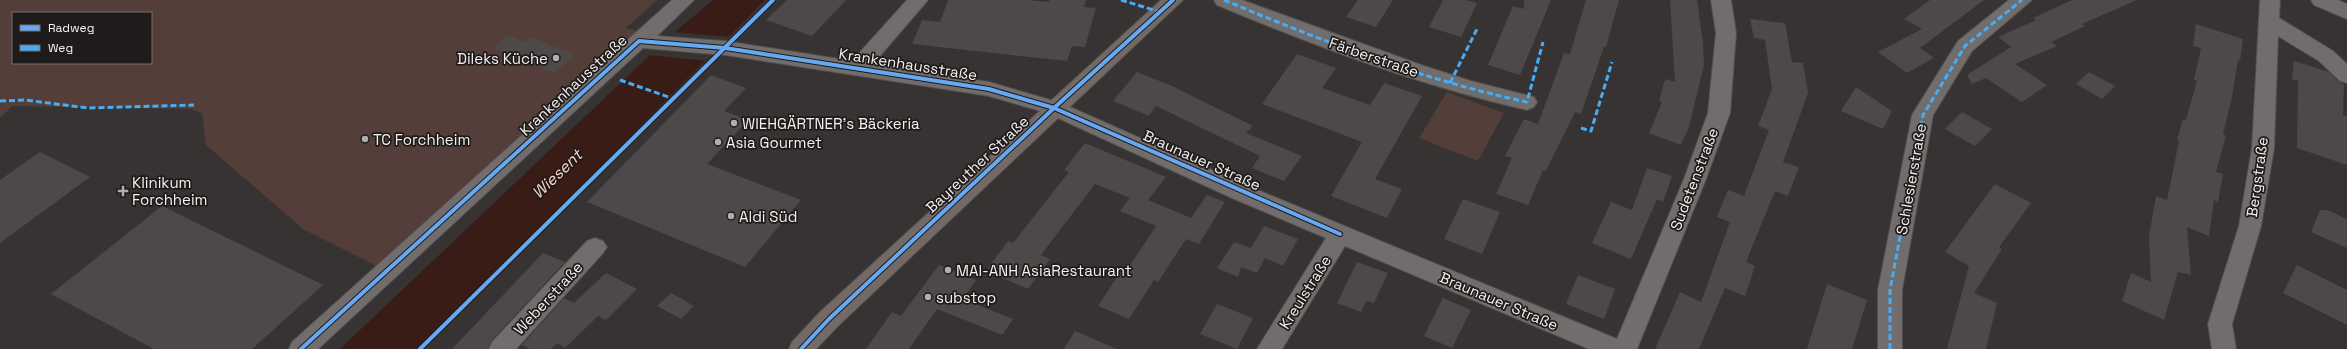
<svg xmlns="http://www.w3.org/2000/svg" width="2347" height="349" font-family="'Space Grotesk',sans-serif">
<rect width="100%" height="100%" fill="#373333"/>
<g fill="#533e39" fill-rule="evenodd">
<path d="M0 0H657L626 28 642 32 381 268 303 229 206 145 202 113 190 109 12 106 0 118ZM13 13H151V63H13Z"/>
<path d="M1447 92 1504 113 1478 161 1419 138Z"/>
</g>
<path fill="#381c15" d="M713 0H765L532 236 416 349H340L670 36Z"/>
<path fill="#373333" d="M672 32 731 37 708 61 647 55Z"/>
<g fill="#4c4948">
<path d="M787 0H846L812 36 766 20Z"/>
<path d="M948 0H1027L1049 2V0H1086L1084 7 1096 8 1085 47 1072 46 1067 61 912 44 922 20 940 22Z"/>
<path d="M1358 0H1393L1376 27 1346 17Z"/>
<path d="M1443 0H1466L1477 3 1461 37 1429 27Z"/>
<path d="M1524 0H1551L1520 75 1488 65 1513 6 1524 9Z"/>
<path d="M1586 0H1619L1606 47H1604L1581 114 1575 112 1546 171 1543 170 1528 205 1496 194 1512 158 1505 156 1524 119 1538 124 1564 53 1570 54Z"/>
<path d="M1670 0H1697L1703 43 1704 65 1689 127 1681 145 1649 133 1662 102 1659 101 1665 79 1675 82Z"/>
<path d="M1930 0H1984L1920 48 1934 58 1907 73 1878 52 1922 29 1904 19Z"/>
<path d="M2072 0H2137L2082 24 2085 26 2051 42 2057 46 2015 64 2047 85 2022 102 1986 78 1972 84 1967 75 2011 47 1998 37 2036 20 2033 18Z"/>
<path d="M1750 19 1785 23 1792 62 1803 63 1808 93 1783 162 1799 167 1788 196 1775 191 1746 262 1755 266 1745 296 1725 288 1699 349H1655L1680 292 1701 302 1730 222 1717 217 1728 190 1744 196 1769 130 1758 126 1772 89 1765 40 1754 38Z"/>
<path d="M2196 24 2243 39 2240 61 2238 60 2232 97 2223 134 2226 136 2216 172 2223 174 2218 202 2214 200 2209 236 2187 227 2191 275 2178 272 2164 320 2122 301 2131 273 2151 282 2149 236 2156 196 2167 200 2179 141 2177 140 2183 119 2186 120 2197 81 2194 80 2201 48 2193 46Z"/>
<path d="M508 35 525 42 531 37 575 55 555 73 492 48Z"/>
<path d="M1297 54 1336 68 1322 88 1370 105 1384 83 1422 96 1375 179 1402 189 1387 218 1331 196 1362 142 1262 104Z"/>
<path d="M2294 61 2329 72 2339 82 2344 84 2343 115 2347 116V165L2297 148 2298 81 2292 79Z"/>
<path d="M1137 72 1172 86 1253 126 1246 133 1302 156 1284 181 1252 168 1260 156 1156 106 1149 116 1113 101Z"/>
<path d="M2089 72 2115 86 2102 99 2076 84Z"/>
<path d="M711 75 746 88 724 111 748 120 707 164 801 200 745 267 587 202Z"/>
<path d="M1856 87 1892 111 1883 129 1841 111Z"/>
<path d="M1962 112 1992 129 1975 146 1945 129Z"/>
<path d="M1085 143 1166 177 1148 200 1191 218 1207 195 1225 202 1199 244 1186 239 1158 282 1154 280 1129 319 1098 306 1123 268 1127 270 1156 226 1120 211 1130 198 1095 184 1041 255 1050 259 1028 289 986 271 1008 241 1013 243 1069 172 1064 170Z"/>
<path d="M40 152 90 177 0 243V180Z"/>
<path d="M1647 168 1672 176 1663 202 1657 199 1631 259 1592 243 1611 202 1632 210Z"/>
<path d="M1995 184 2031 203 1999 247 2002 249 1974 293 1997 303 1986 349H1947L1969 266 1945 252Z"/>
<path d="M1463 199 1500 212 1482 254 1444 239Z"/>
<path d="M162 206 256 252 323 285 252 349H154L51 294Z"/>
<path d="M2320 210H2327L2347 219V248L2311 232Z"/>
<path d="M1264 226 1298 239 1283 266 1265 258 1257 273 1241 267 1238 277 1217 268 1234 242 1251 248Z"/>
<path d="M543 253 565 262 491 341 488 349H452Z"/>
<path d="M1357 262 1388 273 1374 303 1366 301 1361 312 1337 303Z"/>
<path d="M939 265 976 280 963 299 1013 319 1002 335 937 309 909 349H866L892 312 901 316Z"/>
<path d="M2297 265 2347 290V325L2283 293Z"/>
<path d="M606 273 637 289 606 320 598 316 565 348 557 343 551 349H530L522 345 564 298 574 303Z"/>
<path d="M1578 275 1615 289 1604 319 1566 304Z"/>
<path d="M1827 284 1867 300 1852 349H1807Z"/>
<path d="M671 293 694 306 681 319 657 306Z"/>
<path d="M1443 298 1471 310 1452 348 1424 336Z"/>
<path d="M1217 304 1253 318 1237 349 1200 334Z"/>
<path d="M1075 331 1117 349H1064Z"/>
</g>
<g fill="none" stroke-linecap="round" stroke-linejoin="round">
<g stroke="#524f4e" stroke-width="2">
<g id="minor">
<path d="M672 0H694L657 36 725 41 852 61 907 0H928L873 64 989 82 1061 103 1248 186 1617 339 1684 179 1708 113 1716 33 1711 0H1731L1736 33 1730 113 1706 179 1637 349H1589L1345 246 1282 349H1257L1326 238 1232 198 1047 113 989 96 725 55 643 48 318 349H289L292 342Z"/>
<path d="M1214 0H1242L1424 66 1471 81 1534 97 1537 102 1534 107 1527 110C1421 86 1317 47 1217 5Z"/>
<path d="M2009 0H2032L1972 51 1933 115 1902 290V349H1878V290L1912 115 1958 41Z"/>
<path d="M2260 0H2280L2279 18 2333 51 2347 64V83L2340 81 2319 61 2278 36 2274 148 2261 226 2232 324 2236 349H2212L2208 324 2239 226 2252 148Z"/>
<path d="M2311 0H2338L2347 4V19L2314 5Z"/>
<path d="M595 238 603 241 607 247 603 253 516 349H489L492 342 587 241Z"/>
</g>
</g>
<g stroke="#524f4e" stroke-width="2">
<path id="major" d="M1161 0H1183L838 326 816 349H789L792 342 820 312Z"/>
</g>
<use href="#minor" fill="#706d6c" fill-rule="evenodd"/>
<use href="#major" fill="#736a68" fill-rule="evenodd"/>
<g stroke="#46acf6" stroke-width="3" stroke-dasharray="6 3" stroke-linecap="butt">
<path d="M1121 0 1160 12"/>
<path d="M1224 0C1322 41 1423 80 1527 102L1543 42"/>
<path d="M620 80 674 99"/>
<path d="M1450 83 1477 29"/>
<path d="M0 101 25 100 88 108 194 105"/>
<path d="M1581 128 1591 131 1612 62"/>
<path d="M1890 349V290L1923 115 1965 46 2022 0"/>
</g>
<g stroke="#1e1b1a" stroke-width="6">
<g id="cycleway">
<path d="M301 349 639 41 725 48 989 89 1054 108 1340 234"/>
<path d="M420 349 773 0"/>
<path d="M801 349 829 319 1054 108 1173 0"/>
</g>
</g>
<use href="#cycleway" stroke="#66a8f1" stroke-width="4"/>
</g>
<g fill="#b2aeae" stroke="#1e1b1a" stroke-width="1.5">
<circle cx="556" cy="58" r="4"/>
<circle cx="734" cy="123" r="4"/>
<circle cx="365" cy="139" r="4"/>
<circle cx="718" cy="142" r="4"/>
<path d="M121 185h4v4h4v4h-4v4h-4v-4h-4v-4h4z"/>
<circle cx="731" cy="216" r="4"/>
<circle cx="948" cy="270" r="4"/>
<circle cx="928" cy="297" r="4"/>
</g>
<g text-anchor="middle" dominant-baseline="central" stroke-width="3.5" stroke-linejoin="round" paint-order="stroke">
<g font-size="15" fill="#f5f1f0" stroke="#1e1b1a">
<text transform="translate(1374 57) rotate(19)">Färberstraße</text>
<text transform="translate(908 64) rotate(9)">Krankenhausstraße</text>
<text transform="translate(573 85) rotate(-43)">Krankenhausstraße</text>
<text transform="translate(1202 160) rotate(24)">Braunauer Straße</text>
<text transform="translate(977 164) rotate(-43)">Bayreuther Straße</text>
<text transform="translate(2257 177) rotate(-82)">Bergstraße</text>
<text transform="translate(1694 179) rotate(-69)">Sudetenstraße</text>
<text transform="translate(1911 179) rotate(-80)">Schlesierstraße</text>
<text transform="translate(1305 292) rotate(-58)">Kreulstraße</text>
<text transform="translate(548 298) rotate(-47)">Weberstraße</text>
<text transform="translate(1499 301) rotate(23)">Braunauer Straße</text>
</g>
<g font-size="15" fill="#f5f1f0" stroke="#1e1b1a" text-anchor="start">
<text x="548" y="58" text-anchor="end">Dileks Küche</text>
<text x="742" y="123">WIEHGÄRTNER's Bäckeria</text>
<text x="373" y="139">TC Forchheim</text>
<text x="726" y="142">Asia Gourmet</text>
<text x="132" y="182">Klinikum<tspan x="132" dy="17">Forchheim</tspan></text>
<text x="739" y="216">Aldi Süd</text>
<text x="956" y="270">MAI-ANH AsiaRestaurant</text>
<text x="936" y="297">substop</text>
</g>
<g font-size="16" font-style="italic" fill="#fbd3c8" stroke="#1e1b1a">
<text transform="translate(557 174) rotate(-44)">Wiesent</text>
</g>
</g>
<rect x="12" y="12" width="140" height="52" fill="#1e1b1a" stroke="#747170"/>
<rect x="20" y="25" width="20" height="6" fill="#66a8f1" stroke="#747170"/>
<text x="48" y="32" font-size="12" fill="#f5f1f0">Radweg</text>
<rect x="20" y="45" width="20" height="6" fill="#46acf6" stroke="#747170"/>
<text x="48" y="52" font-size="12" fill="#f5f1f0">Weg</text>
</svg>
